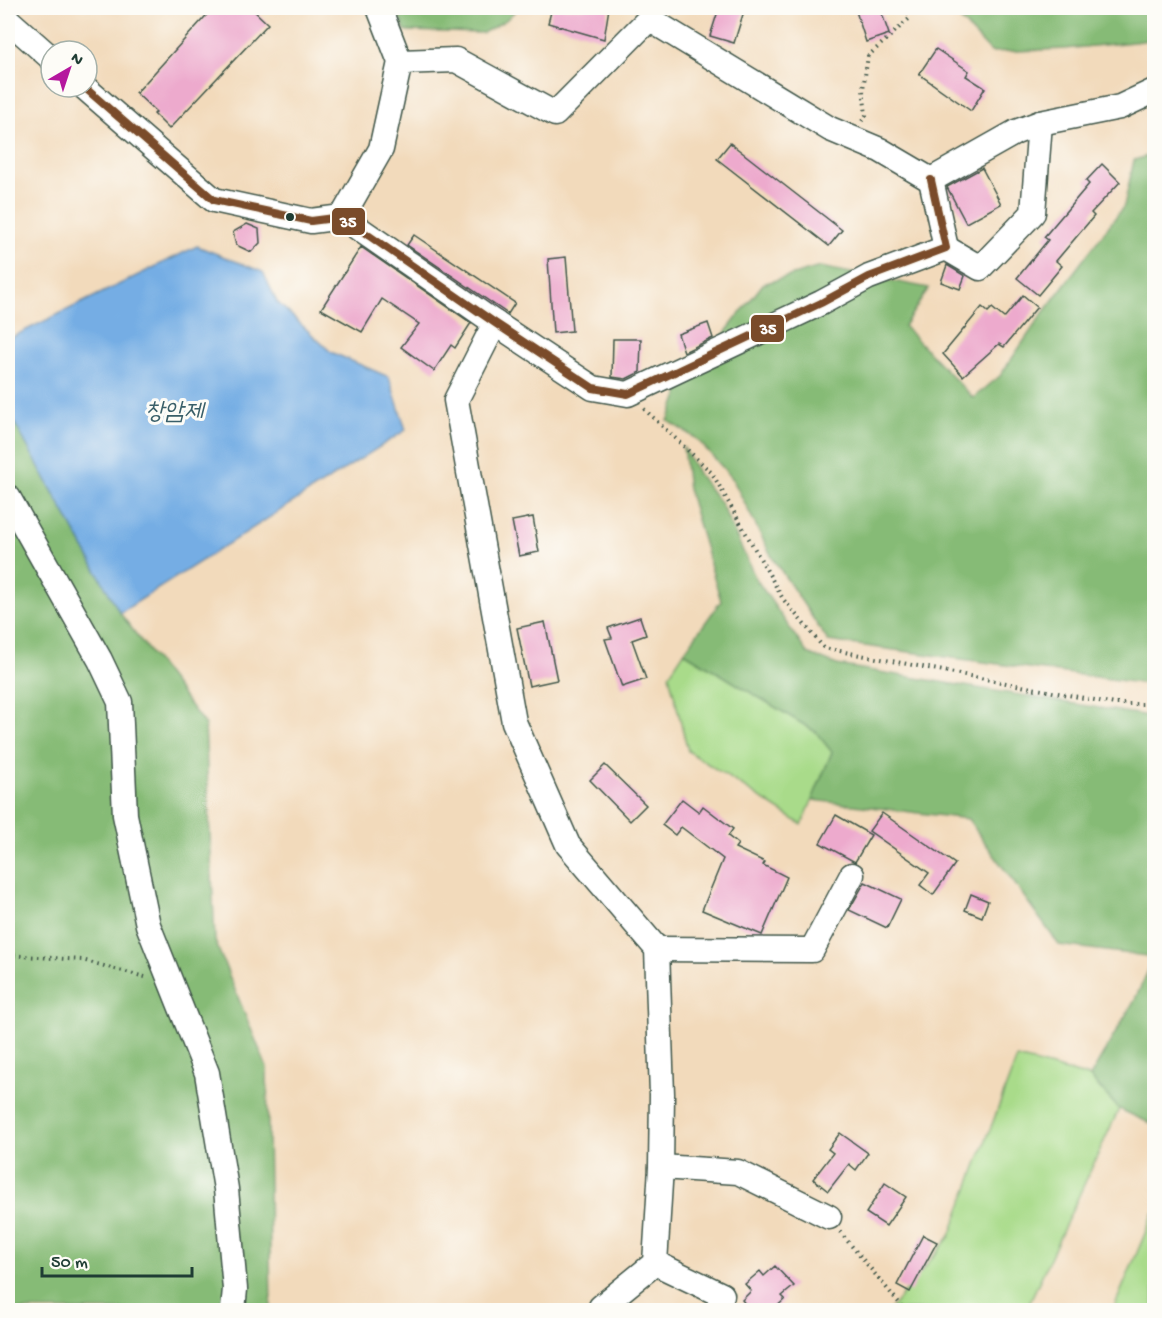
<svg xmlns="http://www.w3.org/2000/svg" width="1162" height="1318" font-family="'Gochi Hand','Poor Story',sans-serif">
<rect width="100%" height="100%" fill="#fdfcf7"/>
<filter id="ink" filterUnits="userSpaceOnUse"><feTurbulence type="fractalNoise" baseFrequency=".0167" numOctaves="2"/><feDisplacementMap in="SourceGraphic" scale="12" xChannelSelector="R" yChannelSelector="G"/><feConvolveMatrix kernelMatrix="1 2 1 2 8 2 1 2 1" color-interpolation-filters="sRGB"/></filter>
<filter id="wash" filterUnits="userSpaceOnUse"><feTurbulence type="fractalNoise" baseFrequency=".008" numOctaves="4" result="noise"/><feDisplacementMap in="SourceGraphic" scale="24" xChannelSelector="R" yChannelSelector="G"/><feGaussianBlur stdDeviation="1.35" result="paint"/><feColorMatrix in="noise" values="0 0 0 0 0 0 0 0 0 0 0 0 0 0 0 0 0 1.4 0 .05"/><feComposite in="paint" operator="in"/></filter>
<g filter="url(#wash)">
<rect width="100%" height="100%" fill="#f2dabb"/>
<g fill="#a9db8a" stroke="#648c5f" stroke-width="1.5">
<path d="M684 652 816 732 832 752 802 825 688 751 669 675Z"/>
<path d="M1017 1058 1090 1077 1119 1109 1026 1310H890L950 1236Z"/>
<path d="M1154 1212V1310H1113Z"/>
</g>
<g fill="#86bb76" stroke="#527c55" stroke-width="1.5">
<path d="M396 8H518L506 20 483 33 405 31Z"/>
<path d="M949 8H1154V38L1143 41 1064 49 991 52Z"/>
<path d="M1154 154V685L828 641 772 557 732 478 697 439 668 421 680 391 763 284 820 267 929 288 904 326 973 398 1000 376 1043 313 1124 206 1134 160Z"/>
<path d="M8 411 120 613 205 725 215 941 267 1068 271 1310H8Z"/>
<path d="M683 447 699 475 721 504 756 579 807 653 837 665 1154 717V957L1059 945 968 819 812 800 832 752 816 732 684 652 721 601 688 489Z"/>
<path d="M1154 958V1125L1119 1109 1090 1077 1135 999Z"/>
</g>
<path fill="#74ade4" stroke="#4a758c" stroke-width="1.5" d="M197 246 263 272 277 302 331 352 389 377 406 430 120 613 8 411V339Z"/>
<g id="blocks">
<g fill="#edaacd">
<path d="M213 8H251L268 24 169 129 154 114 156 112 136 93Z"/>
<path d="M552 8H609L604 39 548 23Z"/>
<path d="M719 8H745L734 43 710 36Z"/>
<path d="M855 8H880L889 34 866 42Z"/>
<path d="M936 49 969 71 966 76 985 88 971 111 919 74Z"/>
<path d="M730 143 842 230 829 246 717 159Z"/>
<path d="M1102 164 1120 182 1091 213 1094 216 1056 261 1062 266 1038 295 1017 278 1048 240 1044 237 1089 184 1086 181Z"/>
<path d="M982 168 1001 204 966 223 947 187Z"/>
<path d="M247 224 259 229 260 243 251 252 236 245 233 232Z"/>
<path d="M414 235 515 303 508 314 407 245Z"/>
<path d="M361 247 471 323 455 348 451 345 434 371 401 347 419 324 382 299 362 332 321 309Z"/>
<path d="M566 257 572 331 553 333 548 259Z"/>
<path d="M947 265 965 276 960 289 941 282Z"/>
<path d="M1023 295 1037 307 1004 347 999 344 963 376 943 354 982 307 988 312 992 308 1004 318Z"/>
<path d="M708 323 713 338 684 352 678 334Z"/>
<path d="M613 339H641L640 372 626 379 612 377Z"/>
<path d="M533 517 539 552 519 556 512 521Z"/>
<path d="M640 617 646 635 632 640 646 679 622 687 605 639 612 638 608 628Z"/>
<path d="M545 622 557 680 529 686 517 628Z"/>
<path d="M605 765 646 805 630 821 590 780Z"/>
<path d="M682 799 699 812 703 806 733 829 728 836 738 844 735 848 765 862 763 865 787 877 762 935 702 910 723 859 681 827 675 835 662 825Z"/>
<path d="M882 813 955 864 933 895 920 885 929 873 869 831Z"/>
<path d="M836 815 871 835 855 862 820 843Z"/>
<path d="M865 882 901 899 887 928 849 910Z"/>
<path d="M971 894 988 901 982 917 965 910Z"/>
<path d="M840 1133 868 1153 856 1170 849 1164 828 1191 813 1179 833 1153 828 1149Z"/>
<path d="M885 1183 906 1197 886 1226 866 1213Z"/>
<path d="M923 1235 937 1242 910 1292 897 1285Z"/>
<path d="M775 1266 794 1286 782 1296 785 1299 772 1311H751L742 1300 751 1291 745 1284 760 1271 764 1276Z"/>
</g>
</g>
</g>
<g filter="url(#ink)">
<use href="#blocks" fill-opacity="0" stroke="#3f5548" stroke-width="1.5"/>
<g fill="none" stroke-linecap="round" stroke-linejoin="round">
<g stroke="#3f5548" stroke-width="27">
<g id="minor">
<path d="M8 20 51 58"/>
<path d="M400 62 456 60 555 114 649 19 830 129 880 150 931 180 1016 132 1040 123 1120 107 1154 91"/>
<path d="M84 87 214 200 311 221 342 217 495 323 593 388 628 394 821 303 869 277 946 248 931 180"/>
<path d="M342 217 381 149 400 62 379 8"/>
<path d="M946 248 980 268 1033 213 1040 123"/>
<path d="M495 323 456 400 514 722 568 845 657 949 662 1094 661 1167 655 1263 601 1307V1310"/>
<path d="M8 497 100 660 120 702 125 815 148 925 207 1073 226 1189 235 1289 233 1310"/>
<path d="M657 949 812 950 852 875"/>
<path d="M661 1167 738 1172 829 1217"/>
<path d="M655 1263 722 1295"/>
</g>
</g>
<g stroke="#3f5548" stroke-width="4" stroke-dasharray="1.5 4.5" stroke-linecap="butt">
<path d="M862 121 866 115 863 89 868 56 909 19V8"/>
<path d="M644 409 712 473 783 599 824 648 1115 704H1154"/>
<path d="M8 955 82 960 145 977"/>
<path d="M840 1232 905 1310"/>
<path d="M1149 1310 1154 1301"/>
</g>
<use href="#minor" stroke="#fff" stroke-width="24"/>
<g stroke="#fdfcf7" stroke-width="12">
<path id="bus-1" d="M84 87 214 200 311 221 342 217 495 323 593 388 628 394 821 303 869 277 946 248 931 180"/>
</g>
<use href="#bus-1" stroke="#7a4b2a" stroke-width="8"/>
</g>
</g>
<circle fill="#1f3d34" stroke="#fdfcf7" stroke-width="2" cx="290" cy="217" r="5"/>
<g text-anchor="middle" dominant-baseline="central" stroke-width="6" stroke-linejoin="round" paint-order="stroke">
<g font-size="24" font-style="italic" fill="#395f69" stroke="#fdfcf7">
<text x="174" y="413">창암제</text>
</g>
</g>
<g stroke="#fdfcf7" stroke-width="2">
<rect x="331" y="207" width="35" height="29" rx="6" fill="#7a4b2a"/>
<rect x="750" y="314" width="35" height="29" rx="6" fill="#7a4b2a"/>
</g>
<g font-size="16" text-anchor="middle" font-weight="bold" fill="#fff">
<text x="348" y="227">35</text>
<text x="768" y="334">35</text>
</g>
<rect width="1162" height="1318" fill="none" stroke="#fdfcf7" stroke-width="30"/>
<g transform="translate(69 69) rotate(39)"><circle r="28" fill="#fdfcf7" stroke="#a4b0a9" stroke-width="1.5"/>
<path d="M0-4.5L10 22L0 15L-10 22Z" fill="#b5179e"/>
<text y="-9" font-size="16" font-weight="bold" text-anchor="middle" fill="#1f3d34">N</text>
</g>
<path d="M42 1267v9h150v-9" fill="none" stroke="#1f3d34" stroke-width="3"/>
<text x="51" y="1267" font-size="18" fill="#1f3d34" stroke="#fdfcf7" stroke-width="4.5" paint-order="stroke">50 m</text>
</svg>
